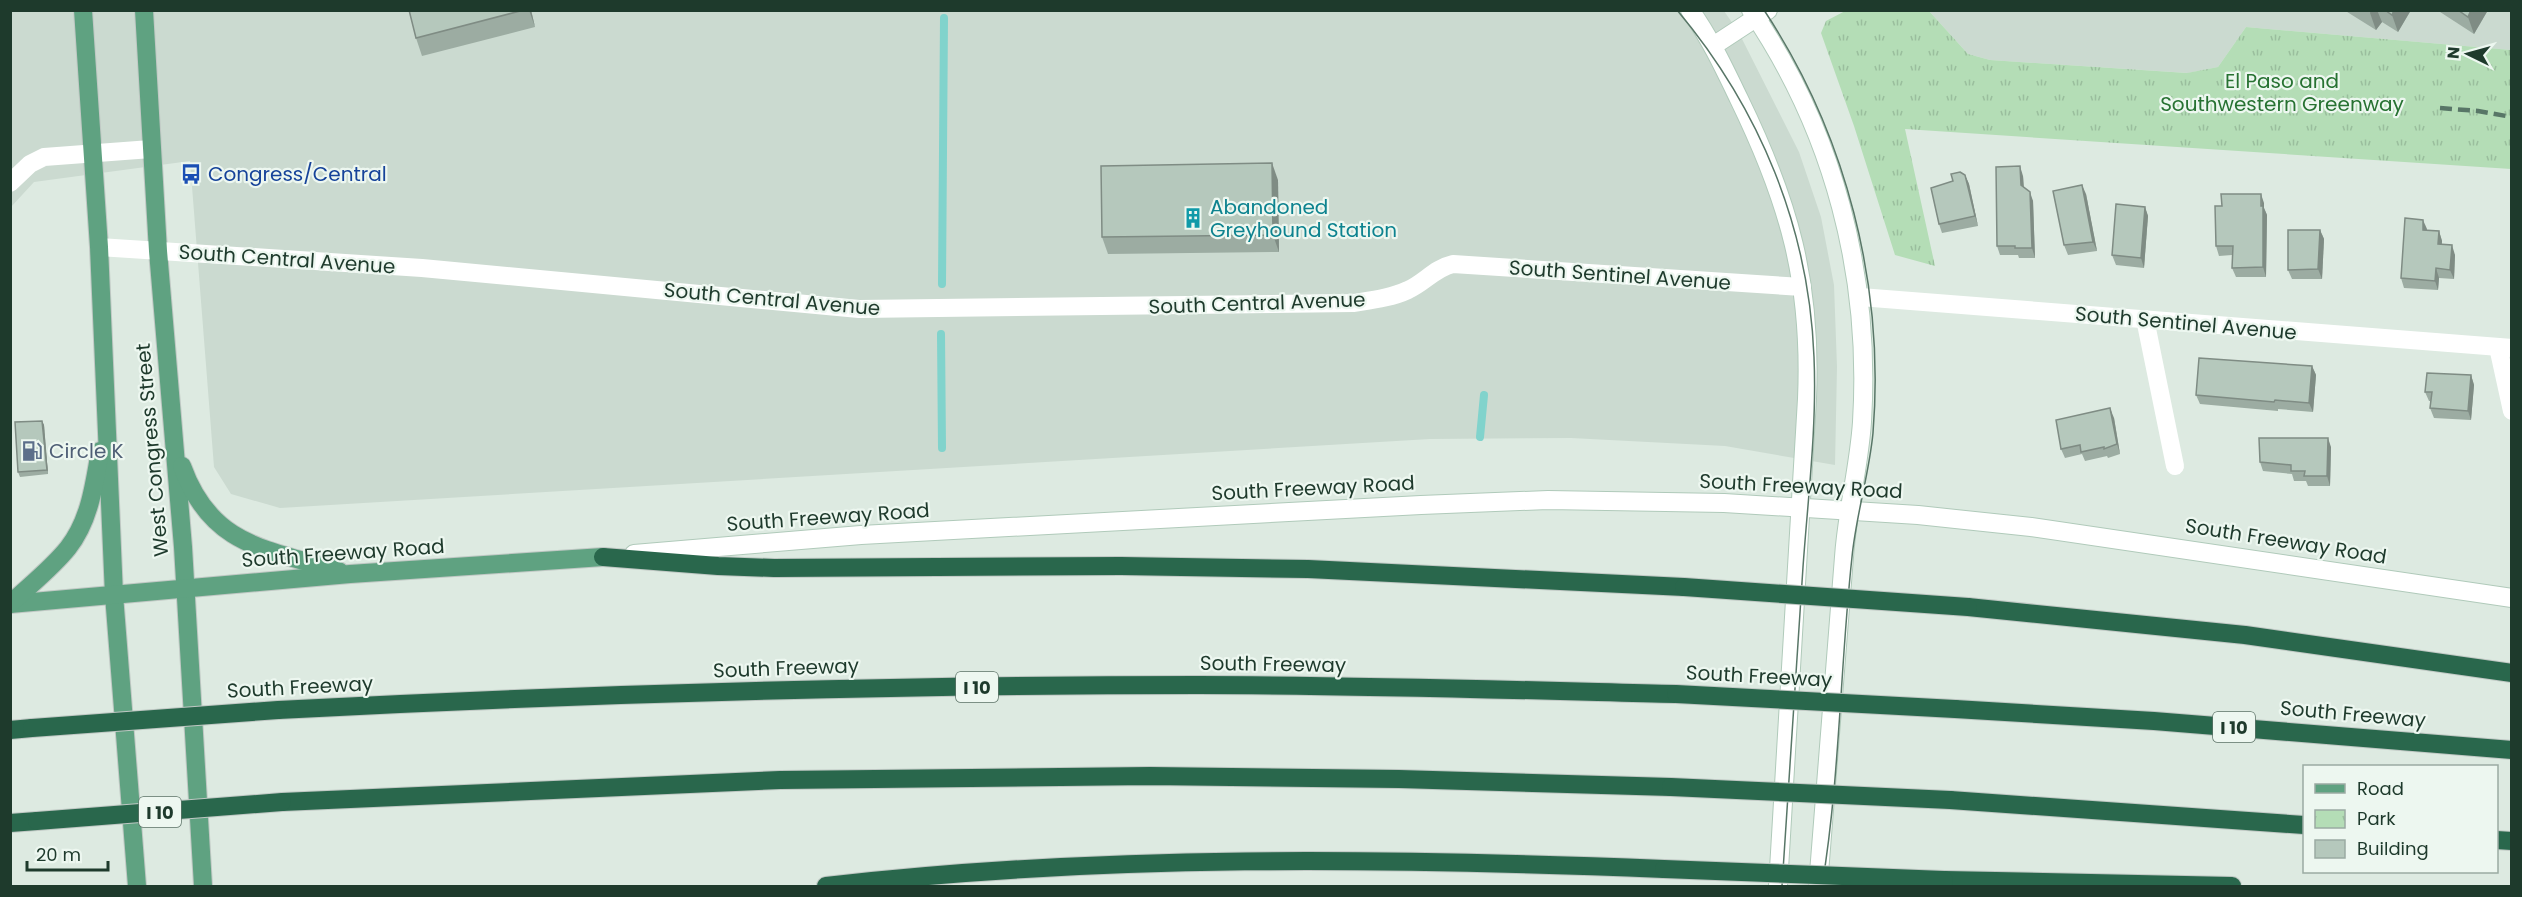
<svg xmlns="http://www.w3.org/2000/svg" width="2522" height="897" font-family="Poppins,sans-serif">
<defs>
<pattern id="park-tufts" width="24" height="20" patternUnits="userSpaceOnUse" patternTransform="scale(1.5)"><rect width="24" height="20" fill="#b4ddb6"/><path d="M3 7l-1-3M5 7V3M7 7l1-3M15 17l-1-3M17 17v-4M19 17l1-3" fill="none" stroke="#9abe9d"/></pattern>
</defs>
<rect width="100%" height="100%" fill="#ddeae1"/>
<g fill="#cbdad0">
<path d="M11 11H1724L1738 31 1799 152 1821 217 1834 285 1837 367 1835 465 1725 446 1571 438 1430 439 280 508 231 494 214 467 190 161 34 182 11 207Z"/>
<path d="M1929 11H2511V50L2246 27 2218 67 2188 73 1990 60 1968 54Z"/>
</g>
<path fill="url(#park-tufts)" d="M1847 10 1929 11 1968 54 1990 60 2187 73 2218 67 2246 27 2511 50V169L1905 129 1935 266 1895 255 1854 126 1821 33 1826 21Z"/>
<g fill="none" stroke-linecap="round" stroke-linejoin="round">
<g stroke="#81d3cc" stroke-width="8">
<path d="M942 284 944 18"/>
<path d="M941 334 942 448"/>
<path d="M1480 437 1484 395"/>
</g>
<g stroke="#b0caba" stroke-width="20">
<g id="secondary">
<path d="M1690 10C1710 38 1724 68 1739 99 1789 202 1812 282 1807 399L1778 886"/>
<path d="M1751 10C1834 132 1871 275 1862 422 1859 467 1847 512 1844 557 1835 667 1826 777 1818 886"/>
<path d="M1713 46 1768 10"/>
<path d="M634 554 861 535 1421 505 1548 500 1724 503 1918 515 2031 527 2512 598"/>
</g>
</g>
<g stroke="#c0c8c4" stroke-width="20">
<g id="primary">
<path d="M83 10 99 247 114 595 137 886"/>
<path d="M144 10 158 251 183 547 203 886"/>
<path d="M182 466C211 547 267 549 339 571"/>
<path d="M10 604 350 574 603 557"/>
<path d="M10 604C29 586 52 568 68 548 90 520 94 485 100 451"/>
</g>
</g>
<g stroke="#c0c8c4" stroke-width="20">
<g id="highway">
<path d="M603 557 718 566 774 568 1121 566 1308 569 1684 587"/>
<path d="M1968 607 2245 635 2512 673"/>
<path d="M1955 709 2154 721 2512 750"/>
<path d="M278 710C584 694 891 685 1198 685 1357 685 1517 690 1676 694"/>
<path d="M10 730 32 728"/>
<path d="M1950 800 2304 825"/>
<path d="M282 802 780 780 1150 776 1399 779 1671 787"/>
<path d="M10 823 37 821"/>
<path d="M2496 840 2512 841"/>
<path d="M1944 880 2232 886"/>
<path d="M826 886C1105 854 1384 858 1664 869"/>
</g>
</g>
<g stroke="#fff" stroke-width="18">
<path d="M10 183 30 164 44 157 151 149"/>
<path d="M99 247 422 268 859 309 1353 303C1372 300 1391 298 1408 290 1424 283 1435 268 1453 264L1802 287"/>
<path d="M1860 297 2512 348"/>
<path d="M2145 319 2175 466"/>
<path d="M2498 347 2512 411"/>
</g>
<use href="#secondary" stroke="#fff" stroke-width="18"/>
<use href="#primary" stroke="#5fa281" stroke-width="18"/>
<use href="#highway" stroke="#29674c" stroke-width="18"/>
<g stroke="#587667" stroke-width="1.5">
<path d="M1677 10C1760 109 1809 228 1814 357 1817 427 1808 497 1803 567 1796 673 1789 780 1782 886"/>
<path d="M1764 10C1846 134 1885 285 1873 433 1869 475 1856 515 1852 557 1840 667 1840 778 1822 886"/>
</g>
<path stroke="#587667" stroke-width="4.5" stroke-dasharray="12 6" stroke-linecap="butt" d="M2440 108 2478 111 2512 117"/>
<g stroke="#c0c8c4" stroke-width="20" stroke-linecap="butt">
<g id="highway-bridge">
<path d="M1684 587 1968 607"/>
<path d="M1676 694 1955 709"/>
<path d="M32 728 278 710"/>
<path d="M1671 787 1950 800"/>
<path d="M37 821 282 802"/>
<path d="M1664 869 1944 880"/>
</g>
</g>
<use href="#highway-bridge" stroke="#29674c" stroke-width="18"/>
</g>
<g fill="#9caca2">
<path d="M409 10H531L535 27 422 56 416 38Z"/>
<path d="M2344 10H2411L2398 32 2382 22 2376 30Z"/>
<path d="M2437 10H2488L2474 34Z"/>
<path d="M1965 175 1969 184 1978 226 1942 233 1939 224 1953 181Z"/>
<path d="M2023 176 2024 187 2033 201 2035 258H2019L2018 255H2000L1997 246Z"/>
<path d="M1278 180 1279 252 1108 254 1102 237Z"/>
<path d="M2086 194 2097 251 2068 255 2064 245Z"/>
<path d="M2264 203V208L2267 215 2266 277H2236L2232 268V255L2219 256 2216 246Z"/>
<path d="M2145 207 2148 216 2144 268 2116 265 2112 255Z"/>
<path d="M2427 229V230L2439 231 2442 241V244L2455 255 2454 279 2439 278 2438 290 2404 288 2401 278Z"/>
<path d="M2320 230 2324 239 2322 279H2292L2288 270Z"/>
<path d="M2312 366 2316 375 2313 412 2278 409V411L2200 404 2196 395Z"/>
<path d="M2471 375 2474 385 2471 420 2434 418 2430 408 2431 401H2429L2425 392Z"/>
<path d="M2114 418 2120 454 2108 458 2107 456 2085 461 2082 454 2065 458 2061 449Z"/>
<path d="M42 421 44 425 48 474 20 477 18 472Z"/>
<path d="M2331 447 2330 486H2308L2306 481H2294L2292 474 2263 471 2260 462Z"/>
</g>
<g fill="#7f8c84">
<path d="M529 10H531L535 27Z"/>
<path d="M2371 10H2377L2382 22 2376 30 2370 13Z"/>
<path d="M2394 10H2411L2398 32 2392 15Z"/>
<path d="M2471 10H2488L2474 34 2468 17Z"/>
<path d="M1272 163 1278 180 1279 252 1273 235Z"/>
<path d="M2020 166 2023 176 2024 194 2021 185Z"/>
<path d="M1965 175 1969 184 1978 226 1975 216Z"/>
<path d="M2082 185 2086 194 2097 251 2093 242Z"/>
<path d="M2030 192 2033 201 2035 258 2032 248Z"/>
<path d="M2261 194 2264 203V208L2267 215 2266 277 2263 267Z"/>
<path d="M2145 207 2148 216 2144 268 2141 258Z"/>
<path d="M2423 220 2427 229 2426 239 2423 230Z"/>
<path d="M2320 230 2324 239 2322 279 2318 269Z"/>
<path d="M2439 231 2442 241 2441 253 2438 244Z"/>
<path d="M2452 245 2455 255 2454 279 2450 270Z"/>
<path d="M2436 268 2439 278 2438 290 2435 281Z"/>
<path d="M2312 366 2316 375 2313 412 2309 403Z"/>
<path d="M2471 375 2474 385 2471 420 2468 411Z"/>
<path d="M2110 408 2114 418 2120 454 2117 444Z"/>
<path d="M42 421 44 425 48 474 47 470Z"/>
<path d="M2328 438 2331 447 2330 486 2327 476Z"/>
</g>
<g fill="#b5c8bc" stroke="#7f8c84" stroke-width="1.5">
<path d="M409 10H524L416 38Z"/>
<path d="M2385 10H2394L2392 15Z"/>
<path d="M2458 10H2471L2468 17Z"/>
<path d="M1272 163 1273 235 1102 237 1101 166Z"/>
<path d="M2020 166 2021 185 2030 192 2032 248H2015V246H1997L1996 167Z"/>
<path d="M1960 172 1965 175 1975 216 1939 224 1931 188 1953 181 1951 174Z"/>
<path d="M2082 185 2093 242 2064 245 2053 191Z"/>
<path d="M2221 194H2261V206H2263V267L2232 268 2233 246H2216L2215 206H2222Z"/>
<path d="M2116 204 2145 207 2141 258 2112 255Z"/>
<path d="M2405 218 2423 220V230L2439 231 2438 244 2452 245 2450 270 2436 268 2435 281 2401 278Z"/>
<path d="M2288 230H2320L2318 269 2288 270Z"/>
<path d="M2199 358 2312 366 2309 403 2275 400 2274 402 2196 395Z"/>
<path d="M2427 373 2471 375 2468 411 2430 408 2432 392H2425Z"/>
<path d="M2110 408 2117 444 2104 449V447L2081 452 2080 445 2061 449 2056 420Z"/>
<path d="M42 421 47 470 18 472 15 422Z"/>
<path d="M2259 438H2328L2327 476H2304L2305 471H2291V465L2260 462Z"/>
</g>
<defs>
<g id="bus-bare" transform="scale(1.62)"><path d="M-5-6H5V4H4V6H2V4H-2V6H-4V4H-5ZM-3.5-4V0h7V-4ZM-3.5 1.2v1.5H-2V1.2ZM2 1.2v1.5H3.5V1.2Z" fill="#1a4fb4" stroke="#edf7f0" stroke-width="2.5" paint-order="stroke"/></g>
<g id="building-bare" transform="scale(1.62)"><path d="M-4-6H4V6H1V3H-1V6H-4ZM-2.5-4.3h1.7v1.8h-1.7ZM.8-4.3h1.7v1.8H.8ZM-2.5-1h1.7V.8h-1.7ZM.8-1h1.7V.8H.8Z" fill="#0f9aa8" stroke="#edf7f0" stroke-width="2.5" paint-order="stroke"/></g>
<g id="fuel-bare" transform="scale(1.62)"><path d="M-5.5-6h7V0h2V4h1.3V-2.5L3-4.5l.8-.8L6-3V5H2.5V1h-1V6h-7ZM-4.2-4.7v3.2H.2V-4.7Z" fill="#5c6f8a" stroke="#edf7f0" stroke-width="2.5" paint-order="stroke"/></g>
</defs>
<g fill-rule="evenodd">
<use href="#bus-bare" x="191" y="174"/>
<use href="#building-bare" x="1193" y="218"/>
<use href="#fuel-bare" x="32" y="451"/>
</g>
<g text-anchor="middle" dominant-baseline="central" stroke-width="4.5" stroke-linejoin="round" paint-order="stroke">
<g fill="#edf7f0" stroke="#5c7367" stroke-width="1.5">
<rect x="956" y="672" width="42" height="30" rx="4.5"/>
<rect x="2213" y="712" width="42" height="30" rx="4.5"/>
<rect x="139" y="797" width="42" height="30" rx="4.5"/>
</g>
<g font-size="18" font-weight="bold" fill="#1e3a2c">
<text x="977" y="687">I 10</text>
<text x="2234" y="727">I 10</text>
<text x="160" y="812">I 10</text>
</g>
<g font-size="20" fill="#277232" stroke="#edf7f0">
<text x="2282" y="81">El Paso and<tspan x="2282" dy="23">Southwestern Greenway</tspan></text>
</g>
<g font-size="20" fill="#164399" stroke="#edf7f0" text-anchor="start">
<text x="208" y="174">Congress/Central</text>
</g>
<g font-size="20" fill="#0d838f" stroke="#edf7f0" text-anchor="start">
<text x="1210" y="207">Abandoned<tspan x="1210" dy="23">Greyhound Station</tspan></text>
</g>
<g font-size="20" fill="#1e3a2c" stroke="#edf7f0">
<text transform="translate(287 259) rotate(4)">South Central Avenue</text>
<text transform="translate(1620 275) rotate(4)">South Sentinel Avenue</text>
<text transform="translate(772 299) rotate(5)">South Central Avenue</text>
<text transform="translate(1257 303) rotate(-2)">South Central Avenue</text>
<text transform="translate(2186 323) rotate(5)">South Sentinel Avenue</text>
<text transform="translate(152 450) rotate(-95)">West Congress Street</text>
<text transform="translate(1801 486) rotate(3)">South Freeway Road</text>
<text transform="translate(1313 488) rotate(-3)">South Freeway Road</text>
<text transform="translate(828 517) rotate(-4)">South Freeway Road</text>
<text transform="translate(2286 541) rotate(9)">South Freeway Road</text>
<text transform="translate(343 553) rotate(-4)">South Freeway Road</text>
<text transform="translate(1273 664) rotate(1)">South Freeway</text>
<text transform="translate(786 668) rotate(-2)">South Freeway</text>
<text transform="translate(1759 676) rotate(3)">South Freeway</text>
<text transform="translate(300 687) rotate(-3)">South Freeway</text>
<text transform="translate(2353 714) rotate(5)">South Freeway</text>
</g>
<g font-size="20" fill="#4e5e75" stroke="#edf7f0" text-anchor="start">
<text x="49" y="451">Circle K</text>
</g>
</g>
<rect width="2522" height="897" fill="none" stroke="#1e3a2c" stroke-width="24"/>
<rect x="2303" y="765" width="195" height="108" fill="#edf7f0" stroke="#9aaba2" stroke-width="1.5"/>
<rect x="2315" y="784" width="30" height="9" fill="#5fa281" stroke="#9aaba2" stroke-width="1.5"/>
<text x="2357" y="795" font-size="18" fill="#1e3a2c">Road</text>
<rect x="2315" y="810" width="30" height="18" fill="url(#park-tufts)" stroke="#9aaba2" stroke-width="1.5"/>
<text x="2357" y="825" font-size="18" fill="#1e3a2c">Park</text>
<rect x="2315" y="840" width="30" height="18" fill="#b5c8bc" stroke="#9aaba2" stroke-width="1.5"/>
<text x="2357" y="855" font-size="18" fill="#1e3a2c">Building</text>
<g transform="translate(2468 54) rotate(275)" stroke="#edf7f0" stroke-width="4.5" paint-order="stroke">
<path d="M0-4.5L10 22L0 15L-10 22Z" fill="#1e3a2c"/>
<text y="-9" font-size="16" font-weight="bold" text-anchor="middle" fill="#1e3a2c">N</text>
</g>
<path d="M27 861v9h81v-9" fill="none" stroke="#1e3a2c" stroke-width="3"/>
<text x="36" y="861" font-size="18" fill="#1e3a2c" stroke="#edf7f0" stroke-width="4.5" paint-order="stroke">20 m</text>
</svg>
